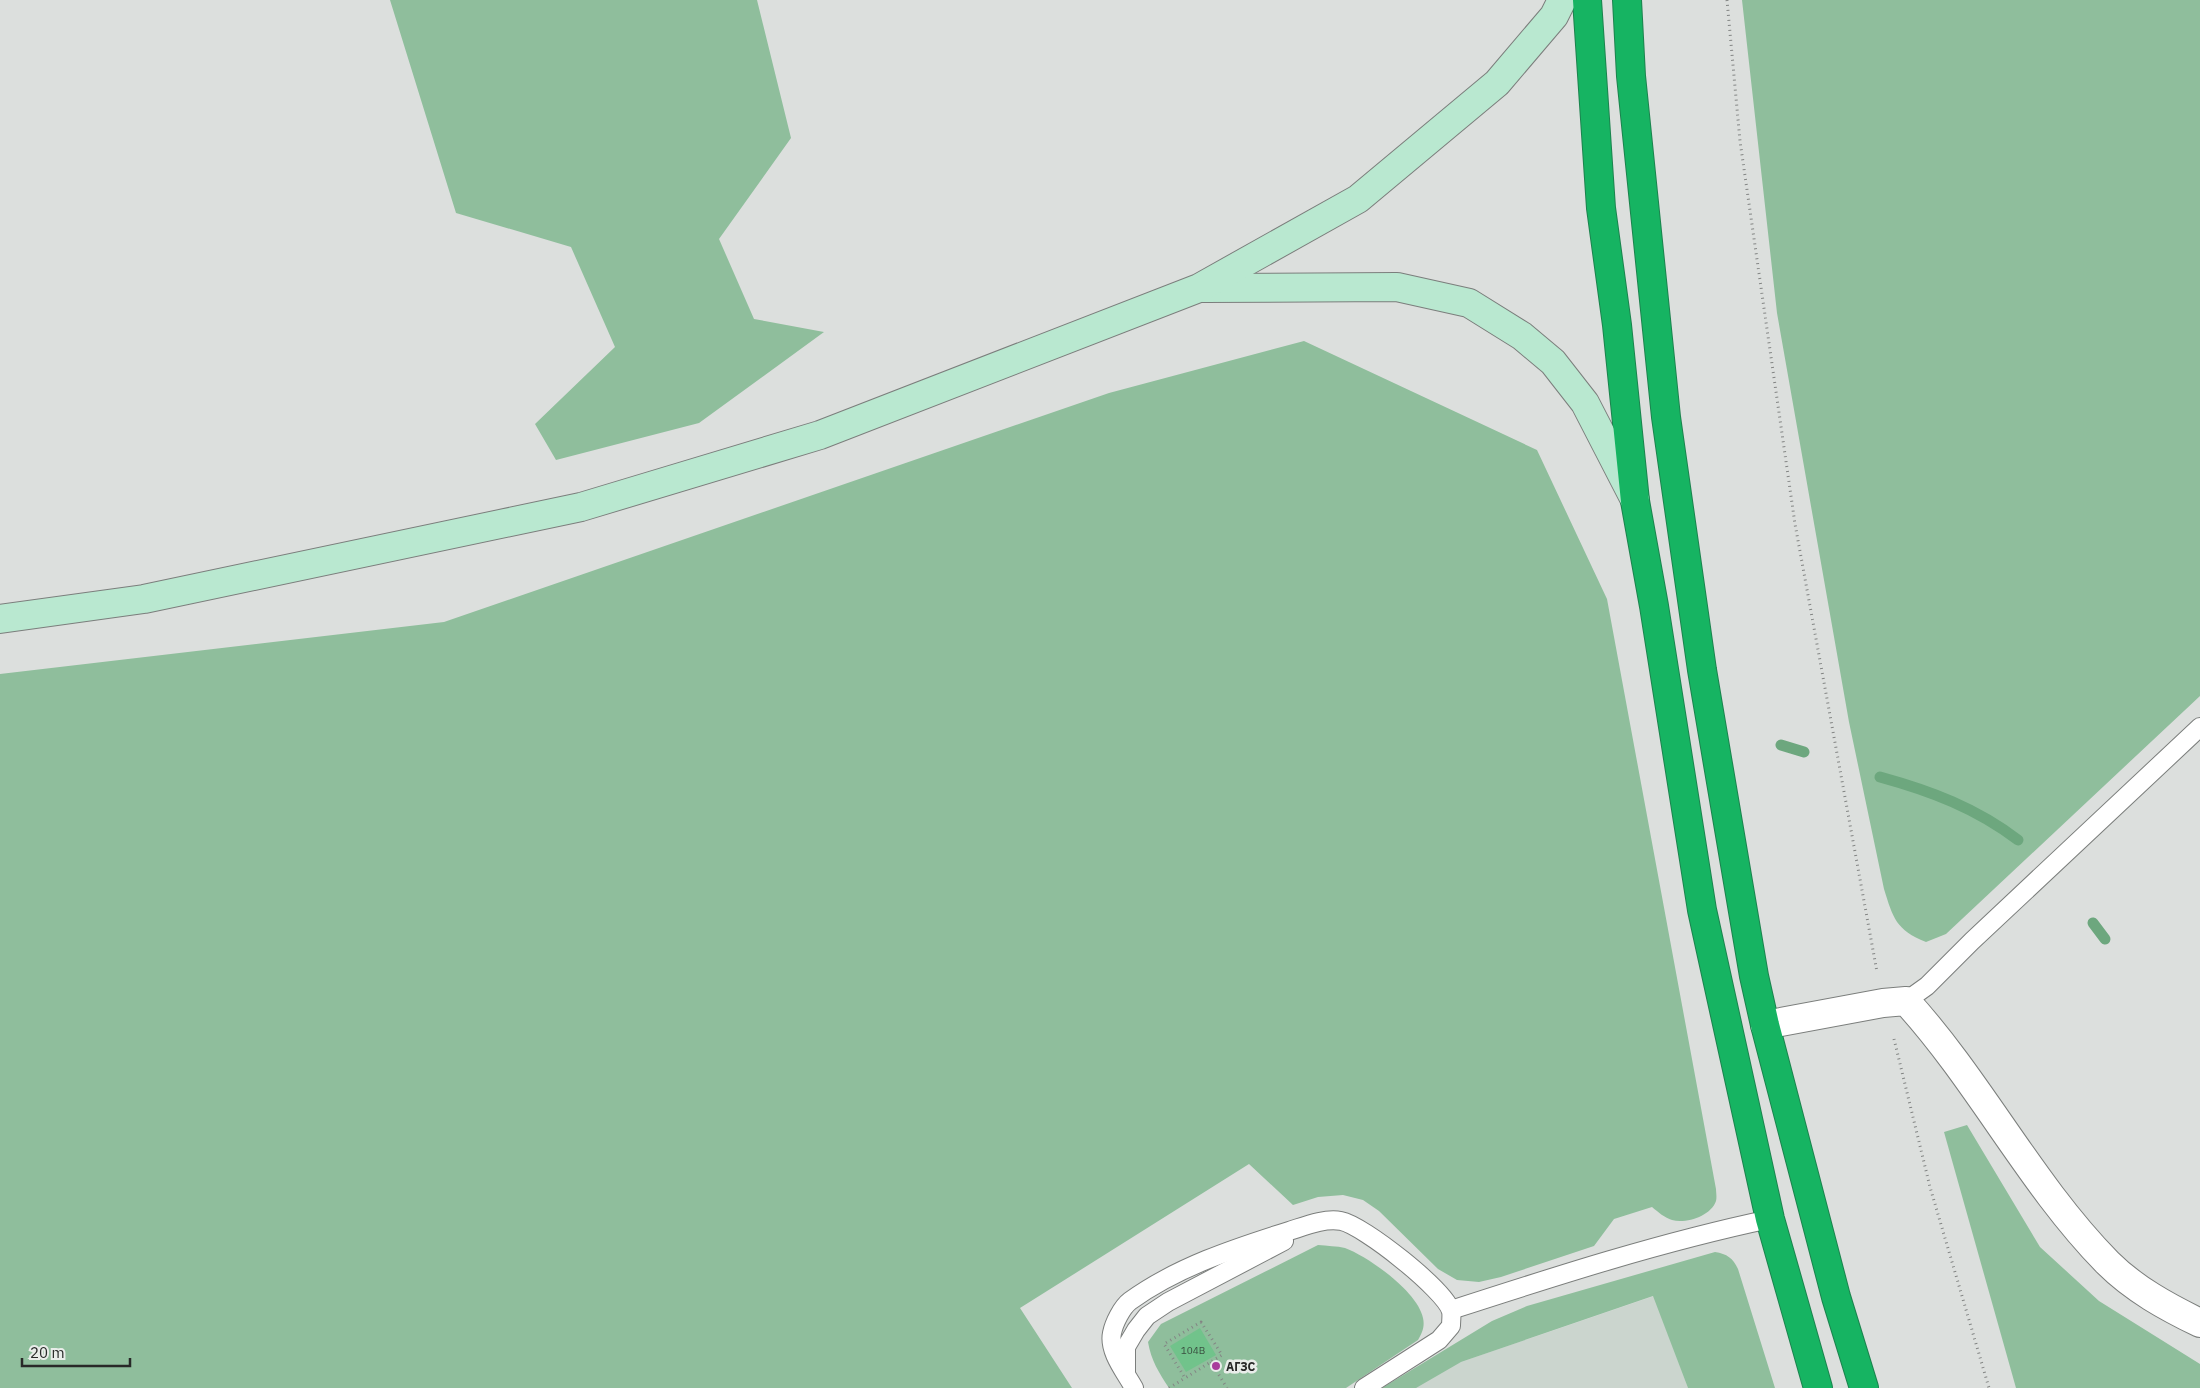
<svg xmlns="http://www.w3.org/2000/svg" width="2200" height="1388" font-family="'IBM Plex Sans',sans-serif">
<rect width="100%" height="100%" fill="#dcdfdd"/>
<path fill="#cbd5ce" d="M1654 1296 1688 1388H1402L1420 1376Z"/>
<g fill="#8fbe9c">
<path d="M390 0H757L791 138 719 239 754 319 824 332 699 423 556 460 535 424 615 347 571 247 456 213Z"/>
<path d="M1742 0H2200V696L1946 934 1926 942C1896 930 1893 918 1884 889L1849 722 1777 313Z"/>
<path d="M1304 341 1537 450 1607 599 1716 1189C1716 1192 1717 1197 1716 1201 1711 1216 1686 1224 1672 1220 1665 1218 1658 1212 1652 1207L1614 1219 1594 1246 1501 1277 1479 1282 1457 1280 1438 1269 1379 1211 1363 1200 1343 1195 1318 1197 1293 1205 1249 1164 1020 1308 1072 1388H0V674L444 622 1109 393Z"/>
<path d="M1967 1125 2040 1247 2099 1301 2200 1364V1388H2016L1944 1132Z"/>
<path d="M1318 1245C1327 1246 1337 1246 1345 1248 1369 1257 1418 1292 1423 1318 1425 1327 1422 1333 1418 1340L1346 1388H1169C1159 1373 1151 1360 1148 1342L1161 1324Z"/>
<path d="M1715 1252C1727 1254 1733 1258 1738 1269L1775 1388H1688L1653 1296 1461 1362 1416 1388H1382L1492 1321 1527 1306Z"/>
</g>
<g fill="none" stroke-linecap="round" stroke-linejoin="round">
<g stroke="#6da77e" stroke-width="11">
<path d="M1781 745 1804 752"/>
<path d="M1880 777C1931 791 1976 808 2018 840"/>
<path d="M2093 923 2105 939"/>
</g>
</g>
<path fill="#71c38b" d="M1200 1328 1216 1355 1186 1372 1170 1346Z"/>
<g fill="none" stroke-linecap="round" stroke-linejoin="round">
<g stroke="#7b7e7c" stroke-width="20">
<g id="lane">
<path d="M1906 1001 1927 986 1972 941 2200 727"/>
<path d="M1451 1310C1556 1276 1661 1242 1770 1219"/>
<path d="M1126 1372V1347L1136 1330 1147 1316 1168 1302 1284 1241"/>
<path d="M1134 1388C1126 1373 1108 1352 1112 1333 1114 1323 1122 1307 1130 1301 1177 1267 1235 1248 1289 1231 1305 1226 1324 1218 1341 1221 1363 1225 1445 1290 1451 1311 1452 1315 1451 1321 1451 1326L1439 1340 1364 1388"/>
</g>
</g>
<g stroke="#7b7e7c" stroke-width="30">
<path id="street" d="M1765 1025 1883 1003 1906 1001C1980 1082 2031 1185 2108 1263 2134 1289 2167 1307 2200 1323"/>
</g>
<g stroke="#7b7e7c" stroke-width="30">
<g id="secondary">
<path d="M1203 288 1397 287 1469 303 1522 336 1553 362 1585 403 1635 500"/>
<path d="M0 619 144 599 581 507 820 435 1199 288 1358 199 1497 83 1554 16 1562 0"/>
</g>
</g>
<g stroke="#1c834e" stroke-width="30">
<g id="highway">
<path d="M1587 0 1601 208 1617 325 1635 501 1654 606 1702 910 1770 1219 1818 1388"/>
<path d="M1627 0 1631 76 1666 417 1702 670 1754 976 1765 1025 1836 1297 1864 1388"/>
</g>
</g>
<g stroke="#838584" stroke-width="3" stroke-dasharray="1 4" stroke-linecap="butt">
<path d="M1727 0 1740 141 1795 524 1877 972"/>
<path d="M1894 1039 1930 1187 1989 1388"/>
<path d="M1201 1322 1222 1355 1185 1378 1164 1344Z"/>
<path d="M1211 1362 1227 1388"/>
<path d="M1169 1388 1185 1378"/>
</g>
<use href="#lane" stroke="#fff" stroke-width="18"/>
<use href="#street" stroke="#fff" stroke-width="28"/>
<use href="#secondary" stroke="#b9e8d0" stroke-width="28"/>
<use href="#highway" stroke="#16b462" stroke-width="28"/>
</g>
<circle fill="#a93d9c" stroke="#e9edea" stroke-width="2" cx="1216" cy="1366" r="5"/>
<g text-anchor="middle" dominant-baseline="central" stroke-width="5" stroke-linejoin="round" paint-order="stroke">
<g font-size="10" fill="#3a5041">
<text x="1193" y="1350">104В</text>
</g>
<g font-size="12" font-weight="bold" fill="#282928" stroke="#e9edea" text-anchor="start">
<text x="1226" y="1366">АГЗС</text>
</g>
</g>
<path d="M22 1358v8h108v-8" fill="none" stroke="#282928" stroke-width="2.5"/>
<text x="30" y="1358" font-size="15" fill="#282928" stroke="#e9edea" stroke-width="4" paint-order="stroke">20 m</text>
</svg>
